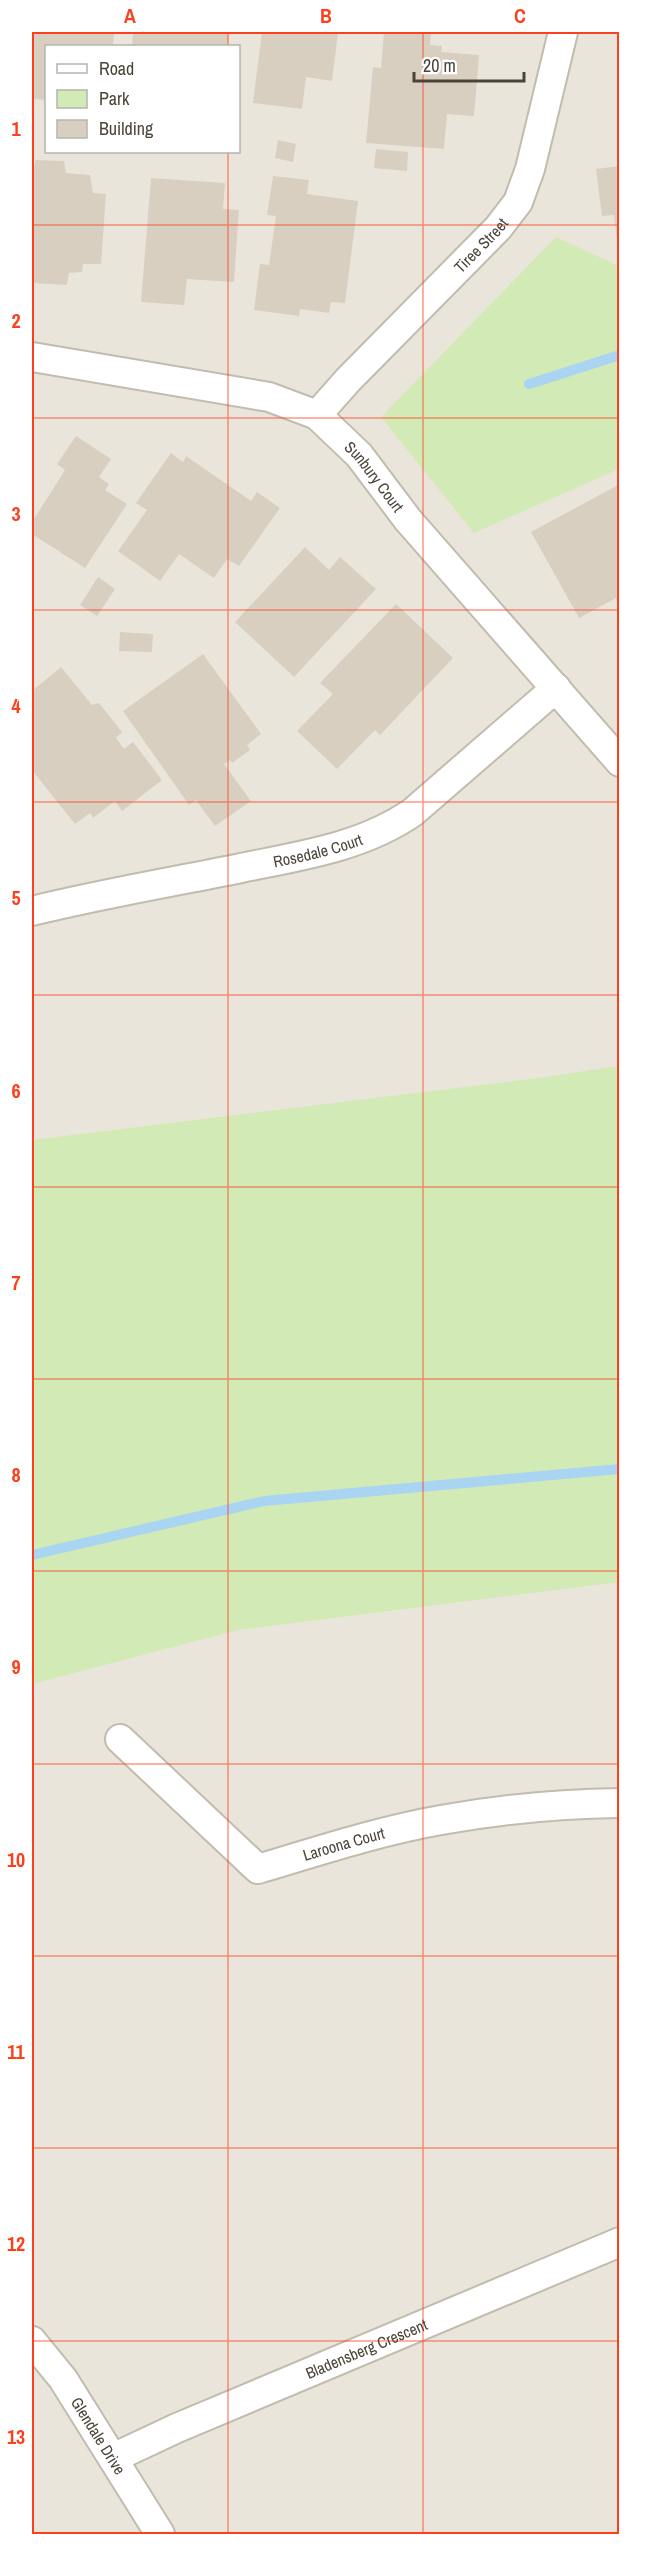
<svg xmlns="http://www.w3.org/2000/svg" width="651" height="2566" font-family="'Archivo Narrow',sans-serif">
<rect width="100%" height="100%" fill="#f6f3ec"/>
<path fill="#eae5da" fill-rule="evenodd" d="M32 32H619V2534H32ZM46 46H238V152H46Z"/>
<g fill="#d2eab5">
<path d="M556 237 619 266V469L474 533 381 417Z"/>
<path d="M619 1066V1582L238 1630 32 1684V1140L538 1078Z"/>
</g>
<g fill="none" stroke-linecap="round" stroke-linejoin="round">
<g stroke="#a9d4f2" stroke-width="10">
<path d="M529 384 620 355"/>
<path d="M32 1555 264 1501 620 1469"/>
</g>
</g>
<g fill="#d8cfc1">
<path d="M32 32H114L113 46H46V100L32 99Z"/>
<path d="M133 32H229L228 46H132Z"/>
<path d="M262 32H338L332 81 306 77 302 109 253 103Z"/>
<path d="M384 32H431L430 45 442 46 441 52 479 55 474 116 447 114 444 149 366 143 373 67 381 68Z"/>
<path d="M278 140 296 144 293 162 275 158Z"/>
<path d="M376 149 408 152 407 171 374 168Z"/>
<path d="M36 160 64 161 66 173 90 175 93 193 106 194 101 264H83L82 272 69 273 67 285 32 283V173Z"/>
<path d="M620 166V241H617L614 215 602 216 596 169Z"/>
<path d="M273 176 309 180 307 194 358 201 345 303 331 302 329 313 300 309 299 316 254 310 260 264 269 265 276 216 267 215Z"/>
<path d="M151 178 225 183 223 209 239 210 234 282 187 279 184 305 141 302Z"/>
<path d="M76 436 111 459 99 477 109 484 105 490 127 504 85 568 32 534V522L65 470 57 464Z"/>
<path d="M171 453 183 462 186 456 251 501 257 492 280 508 239 566 227 559 214 578 179 554 160 581 118 551 147 510 136 503Z"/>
<path d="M620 484V602L617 603 616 598 579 618 531 532Z"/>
<path d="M305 547 329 570 340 557 376 589 294 677 235 622Z"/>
<path d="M98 577 115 589 97 616 80 605Z"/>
<path d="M396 604 453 658 380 735 375 730 337 769 297 731 333 694 320 683Z"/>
<path d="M120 632 153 634 152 652 119 651Z"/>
<path d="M203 654 261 734 247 745 250 750 232 763 230 760 224 764 251 801 215 826 196 800 189 805 123 711Z"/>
<path d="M61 667 92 705 99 703 122 732 116 738 124 749 133 742 162 780 122 811 115 801 93 818 90 813 75 824 32 770V691Z"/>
</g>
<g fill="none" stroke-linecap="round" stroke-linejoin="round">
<g stroke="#c2bbae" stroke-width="32">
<g id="minor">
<path id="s1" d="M32 357 269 397 317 415 359 455 408 520 620 762"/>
<path id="s2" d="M317 415 348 380 498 228 518 202 530 169 563 32"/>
<path id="s3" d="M32 911C101 894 172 882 241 868 300 856 363 847 413 812L556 688"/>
<path id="s4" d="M120 1739 258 1869C318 1851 379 1831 441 1820 500 1809 560 1804 620 1803"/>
<path id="s5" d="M32 2341 63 2379 160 2534"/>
<path id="s6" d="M113 2458 177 2428 620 2242"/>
</g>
</g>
<use href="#minor" stroke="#fff" stroke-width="28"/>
</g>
<path fill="none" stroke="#fc3f1d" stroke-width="1.5" stroke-opacity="0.55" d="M228 32V46M423 32V2534M228 152V2534M32 225H620M32 418H620M32 610H620M32 802H620M32 995H620M32 1187H620M32 1379H620M32 1571H620M32 1764H620M32 1956H620M32 2148H620M32 2341H620"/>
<g text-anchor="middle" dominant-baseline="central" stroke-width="5" stroke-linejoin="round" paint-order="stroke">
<g font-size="16" fill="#4b4439" stroke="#fff">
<text stroke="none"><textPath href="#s2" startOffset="236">Tiree Street</textPath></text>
<text stroke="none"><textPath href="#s1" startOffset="376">Sunbury Court</textPath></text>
<text stroke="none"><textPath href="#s3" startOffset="292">Rosedale Court</textPath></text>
<text stroke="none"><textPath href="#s4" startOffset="279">Laroona Court</textPath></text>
<text stroke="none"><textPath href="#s6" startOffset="276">Bladensberg Crescent</textPath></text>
<text stroke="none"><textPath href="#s5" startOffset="116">Glendale Drive</textPath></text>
</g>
</g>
<rect width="651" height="2566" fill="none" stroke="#ffffff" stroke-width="66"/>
<rect x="45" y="45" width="195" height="108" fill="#ffffff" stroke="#b7b4b0" stroke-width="1.5"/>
<rect x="57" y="64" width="30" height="9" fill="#ffffff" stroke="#b7b4b0" stroke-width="1.5"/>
<text x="99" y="75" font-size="18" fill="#4b4439">Road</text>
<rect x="57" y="90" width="30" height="18" fill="#d2eab5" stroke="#b7b4b0" stroke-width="1.5"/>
<text x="99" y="105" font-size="18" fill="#4b4439">Park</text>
<rect x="57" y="120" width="30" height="18" fill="#d8cfc1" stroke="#b7b4b0" stroke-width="1.5"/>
<text x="99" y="135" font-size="18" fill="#4b4439">Building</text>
<path d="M414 72v9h110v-9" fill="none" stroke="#4b4439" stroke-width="3"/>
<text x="423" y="72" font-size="18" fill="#4b4439" stroke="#ffffff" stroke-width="4.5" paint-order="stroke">20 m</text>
<rect x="33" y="33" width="585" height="2500" fill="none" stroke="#fc3f1d" stroke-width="2"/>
<g font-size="20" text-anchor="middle" font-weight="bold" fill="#fc3f1d">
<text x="130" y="23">A</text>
<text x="326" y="23">B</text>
<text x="520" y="23">C</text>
<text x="16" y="136">1</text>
<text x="16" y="328">2</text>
<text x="16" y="521">3</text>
<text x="16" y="713">4</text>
<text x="16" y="905">5</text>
<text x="16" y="1098">6</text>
<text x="16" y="1290">7</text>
<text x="16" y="1482">8</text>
<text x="16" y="1674">9</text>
<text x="16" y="1867">10</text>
<text x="16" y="2059">11</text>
<text x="16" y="2251">12</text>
<text x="16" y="2444">13</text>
</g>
</svg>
